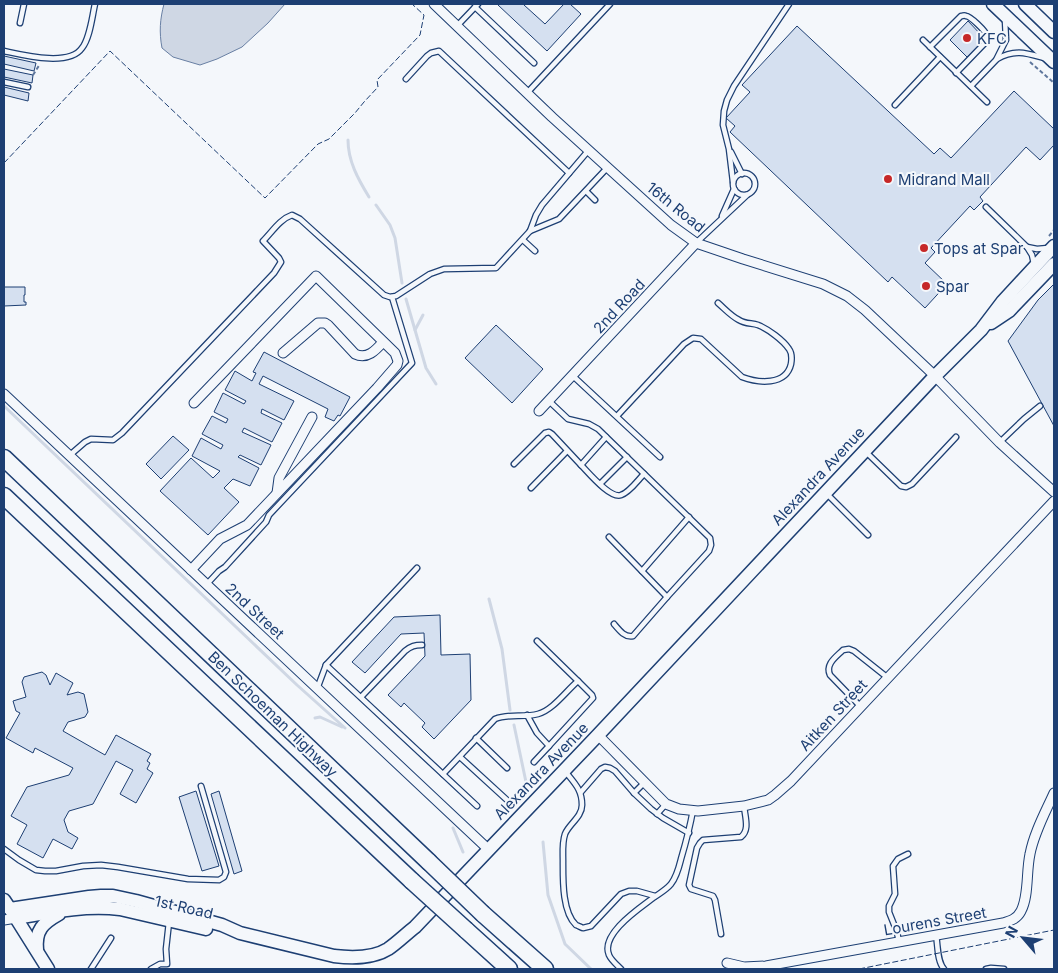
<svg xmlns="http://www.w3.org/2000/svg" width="1058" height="973" font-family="Inter,sans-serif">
<rect width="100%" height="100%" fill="#f4f7fb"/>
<path fill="#cfd7e4" stroke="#687fa3" d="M164 4H285L268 23 242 47 217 59 200 65 173 57 162 48C159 32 160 19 164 4Z"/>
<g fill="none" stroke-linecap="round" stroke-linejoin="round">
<g stroke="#cfd7e4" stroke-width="3">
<path d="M348 140C348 161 358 179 369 197"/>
<path d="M376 205 390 225 395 238 402 283"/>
<path d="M406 299 415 330"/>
<path d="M423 315 415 330 426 368 436 384"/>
<path d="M4 406 297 685 345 728"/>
<path d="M489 599 502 649 510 710"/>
<path d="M315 718 320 717 342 727"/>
<path d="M514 725 526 782"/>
<path d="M453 828 463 852"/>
<path d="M543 842 548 895 565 944 591 969"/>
</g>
</g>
<g fill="#d5e0f0" stroke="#1d3f73">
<path d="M498 4H525L524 5 545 24 564 4H570L581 14 547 51 498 5Z"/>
<path d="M968 21 983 37V41L967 57 950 40Z"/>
<path d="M797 26 934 154 940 148 951 158 1014 91 1054 129V145L1040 160 1026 147 980 197 983 201 974 210 970 206 931 248 935 252 925 263 947 284 925 308 892 277 888 282 730 132 735 126 726 118 750 92 742 85Z"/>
<path d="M4 56 36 63 34 71 4 64Z"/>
<path d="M4 69 33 75 32 83 4 77Z"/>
<path d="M4 87 29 93 28 101 4 95Z"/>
<path d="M1054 284V426L1008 341 1038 300Z"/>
<path d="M4 287H25V295H24V302H26V305L4 306Z"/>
<path d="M496 325 543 369 512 403 465 358Z"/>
<path d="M264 352 350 397 340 416 338 415 334 421 325 417 328 409 263 376 259 384 294 401 284 420 262 409 261 413 282 423 272 442 244 428 242 432 271 445 261 465 240 455 238 457 259 468 250 486 233 479 224 488 239 502 208 535 160 491 191 458 213 478 220 471 192 456 201 438 221 449 223 445 202 434 212 416 226 423 228 419 214 412 223 393 244 404 246 401 225 390 235 371 252 381 256 373 253 372Z"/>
<path d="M173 436 189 450 161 479 146 464Z"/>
<path d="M440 615 441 655 470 654 471 700 434 739 422 727 425 723 404 703 401 707 388 695 425 656 424 633 401 634 365 673 352 662 394 617Z"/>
<path d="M42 672 46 675 50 685 56 673 73 683 67 695 78 692 84 694 88 712 85 717 68 722 63 731 105 755 116 735 151 754 147 761 150 763 147 769 153 773 136 803 120 794 133 770 116 761 93 804 69 811 64 820 68 832 78 838 72 849 53 839 43 858 17 844 27 825 11 816 27 787 69 775 73 768 35 748 33 753 6 738 20 713 16 711 13 701 26 697 22 682 24 677Z"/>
<path d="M196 791 219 866 202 871 179 797Z"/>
<path d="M219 791 242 871 234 874 211 794Z"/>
</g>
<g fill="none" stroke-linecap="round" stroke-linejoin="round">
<g stroke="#1d3f73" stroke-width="7">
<g id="service">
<path d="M475 7 534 63"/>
<path d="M20 23 24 4"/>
<path d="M457 26 478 4"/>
<path d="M923 40 987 102"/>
<path d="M930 47 961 16C963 16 964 15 966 16 970 16 986 31 987 36 988 40 986 41 984 44L956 73"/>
<path d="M4 51C23 55 69 67 82 48 90 38 92 17 95 4"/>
<path d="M997 59C1015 49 1026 53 1044 58"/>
<path d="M406 79 427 56 431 53 439 51 569 173"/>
<path d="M4 82 28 87"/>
<path d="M971 86 996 60 1006 40 1005 20"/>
<path d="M527 93 610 4"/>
<path d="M895 105 940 57"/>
<path d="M731 152 742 174"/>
<circle cx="744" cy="184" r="11"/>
<path d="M733 182 729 149 723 125 724 111 727 100 734 86 789 4"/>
<path d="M586 191 595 200"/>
<path d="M986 207 1027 247 1032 255 1034 264"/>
<path d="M722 216 734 189"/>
<path d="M530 231 559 219 608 167"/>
<path d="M523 240 535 251"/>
<path d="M697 242 747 195"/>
<path d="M1027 247 1037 249 1048 248"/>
<path d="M573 376 660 457"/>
<path d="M549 401 568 419 589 424 598 429 710 538 711 545 709 551 667 597 609 537"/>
<path d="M617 416 684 344 693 338 701 339 742 377C758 383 786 386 791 364 792 358 792 353 789 349 783 340 768 329 758 325 752 323 745 324 739 320 731 316 725 309 718 303"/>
<path d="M606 437 581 465C588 472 610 499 621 495 629 493 638 480 644 474"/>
<path d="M1000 442 1024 419 1040 406"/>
<path d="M866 452 901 486 906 487 912 484 956 437"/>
<path d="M70 455 85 442 91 439 113 440 122 433 274 273 281 262 279 258 263 241C272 232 280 219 292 215L300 219 384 295 390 297 396 296 430 274 444 269 496 268 530 231 536 215 542 205 588 151"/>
<path d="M514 464 545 433 549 432 552 434 581 465"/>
<path d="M600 484 627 457"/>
<path d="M531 488 567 451"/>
<path d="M827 494 868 535"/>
<path d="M642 571 689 517"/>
<path d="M207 584 219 571 225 567 266 522 269 515 412 363 392 297"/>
<path d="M614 624C619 630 625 638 633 636L667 597"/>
<path d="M537 641 578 681"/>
<path d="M326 665 477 806"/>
<path d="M317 689 326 665 417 568"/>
<path d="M361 697 405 651C411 646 415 645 422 645"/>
<path d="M861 707 830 675C825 664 836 657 843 650L849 649 854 651 888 678"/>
<path d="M527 715 537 733 549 746 534 762"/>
<path d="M476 738 507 768"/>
<path d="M460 757 507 800"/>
<path d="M565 771C574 783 582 789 582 805 582 817 569 824 565 834 562 843 563 852 563 861 563 879 562 912 576 925 577 925 582 928 583 928L591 926 621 894 629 891H637L655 896"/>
<path d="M443 774 495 719C509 713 524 718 538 714 553 710 566 691 578 681L592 695 593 698 549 746"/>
<path d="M581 792 601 769 605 767 610 768 615 771 634 793 651 809 663 818 689 833"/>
<path d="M634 793 645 782"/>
<path d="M657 814 666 804"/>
<path d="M4 849 19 860 36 870 45 871H56L83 866 101 865 118 867 188 879 219 880 224 877 226 872 201 786"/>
<path d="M721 934 715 900 713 896 691 889 689 885 697 848 700 843 703 840 741 837C750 830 745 817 744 806"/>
<path d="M936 935C938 946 937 961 944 969"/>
<path d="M899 942 897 932 889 912V906L895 894 893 866 898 859 908 854"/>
<path d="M91 969 111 938"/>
<path d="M151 969 160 964H167L166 949 169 922"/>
<path d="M621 969C617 965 611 960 609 955 600 934 640 908 653 898 660 893 666 890 671 884 677 876 679 867 681 859 686 842 690 827 693 810"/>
<path d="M986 969 991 968 1004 969"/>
</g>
</g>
<g stroke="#1d3f73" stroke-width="11">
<g id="minor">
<path d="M434 4 552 117 671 225 696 243 743 259 823 284 847 296 865 310 935 376 1000 443 1054 492"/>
<path d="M283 353 318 323H325L328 325 355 354C367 360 376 350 383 342"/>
<path d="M4 394 488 849"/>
<path d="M539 411 696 243"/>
<path d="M277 493 279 478 312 417"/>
<path d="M191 570 220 539 247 525 377 388 397 365 398 361 395 353 316 276 194 403"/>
<path d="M598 735 666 804 679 809 698 811 744 806 768 800 775 795 791 781 1054 501"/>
<path d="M4 920 16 918"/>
<path d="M727 963 744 967 766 966 1003 923C1010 921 1017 919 1021 911 1029 896 1026 872 1030 854 1034 833 1045 813 1054 793"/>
</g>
</g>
<g stroke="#1d3f73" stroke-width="15">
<g id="secondary">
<path d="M993 4 1054 62"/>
<path d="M1025 4 1054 32"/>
<path d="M991 323 1009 311 1054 264"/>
<path d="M4 900 16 918 48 969"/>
<path d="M10 909 89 897 101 896H113L136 901 222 925 240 933 334 956C351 958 372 959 388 949 397 943 406 934 415 927L598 735 935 376 981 330 1003 301 1054 246"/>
<path d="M16 918C51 912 85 905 120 909L206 929"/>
<path d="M37 950C35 930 43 923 59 914"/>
</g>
</g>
<g stroke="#1d3f73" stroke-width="19">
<g id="motorway">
<path d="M4 458 429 862"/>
<path d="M4 496 412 881"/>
<path d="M483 914 545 969"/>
<path d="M466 930 509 969"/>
</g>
</g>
<g stroke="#5e769c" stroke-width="2" stroke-dasharray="4 2.5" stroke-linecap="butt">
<path d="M1030 62 1054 83"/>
<path d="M33 75 40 64"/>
<path d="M1049 236 1054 230"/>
</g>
<use href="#service" stroke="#f4f7fb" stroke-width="4.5"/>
<use href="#minor" stroke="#f4f7fb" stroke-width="9"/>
<use href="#secondary" stroke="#f4f7fb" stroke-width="12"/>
<use href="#motorway" stroke="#f4f7fb" stroke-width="16"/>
<g stroke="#1d3f73" stroke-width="19" stroke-linecap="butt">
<g id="motorway-bridge">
<path d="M429 862 483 914"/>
<path d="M412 881 466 930"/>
</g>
</g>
<use href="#motorway-bridge" stroke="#f4f7fb" stroke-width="16"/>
<g stroke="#1d3f73" stroke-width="1" stroke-dasharray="6 2.5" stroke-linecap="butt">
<path d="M4 163 110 51 265 198 318 144 329 139 355 113 364 102 378 87 377 80 420 35 424 15 412 4"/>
<path d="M859 969 1054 930"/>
</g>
</g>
<g fill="#c62828" stroke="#f4f7fb" stroke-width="2">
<circle cx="967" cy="38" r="5"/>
<circle cx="888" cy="179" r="5"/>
<circle cx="924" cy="248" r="5"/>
<circle cx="926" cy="286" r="5"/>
</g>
<g text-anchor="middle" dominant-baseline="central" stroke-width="4" stroke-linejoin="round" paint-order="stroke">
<g font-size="15" fill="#1d3f73" stroke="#f4f7fb" text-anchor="start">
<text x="977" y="38">KFC</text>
<text x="898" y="179">Midrand Mall</text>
<text x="934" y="248">Tops at Spar</text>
<text x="936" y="286">Spar</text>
</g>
<g font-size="15" fill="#1d3f73" stroke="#f4f7fb">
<text transform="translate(676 207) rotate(39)">16th Road</text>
<text transform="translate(619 306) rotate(-47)">2nd Road</text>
<text transform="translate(818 476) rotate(-47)">Alexandra Avenue</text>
<text transform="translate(255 611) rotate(43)">2nd Street</text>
<text transform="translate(273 714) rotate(44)">Ben Schoeman Highway</text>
<text transform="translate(833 715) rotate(-47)">Aitken Street</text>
<text transform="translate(541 771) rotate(-46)">Alexandra Avenue</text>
<text transform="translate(184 907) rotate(13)">1st Road</text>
<text transform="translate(935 921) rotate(-10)">Lourens Street</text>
</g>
</g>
<rect width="1058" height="973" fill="none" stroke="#1d3f73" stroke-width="10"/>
<g transform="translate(1023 938) rotate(298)" stroke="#f4f7fb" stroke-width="4" paint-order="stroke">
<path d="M0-4L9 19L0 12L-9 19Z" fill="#1d3f73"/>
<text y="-8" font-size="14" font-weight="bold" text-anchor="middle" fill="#1d3f73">N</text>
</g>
</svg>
